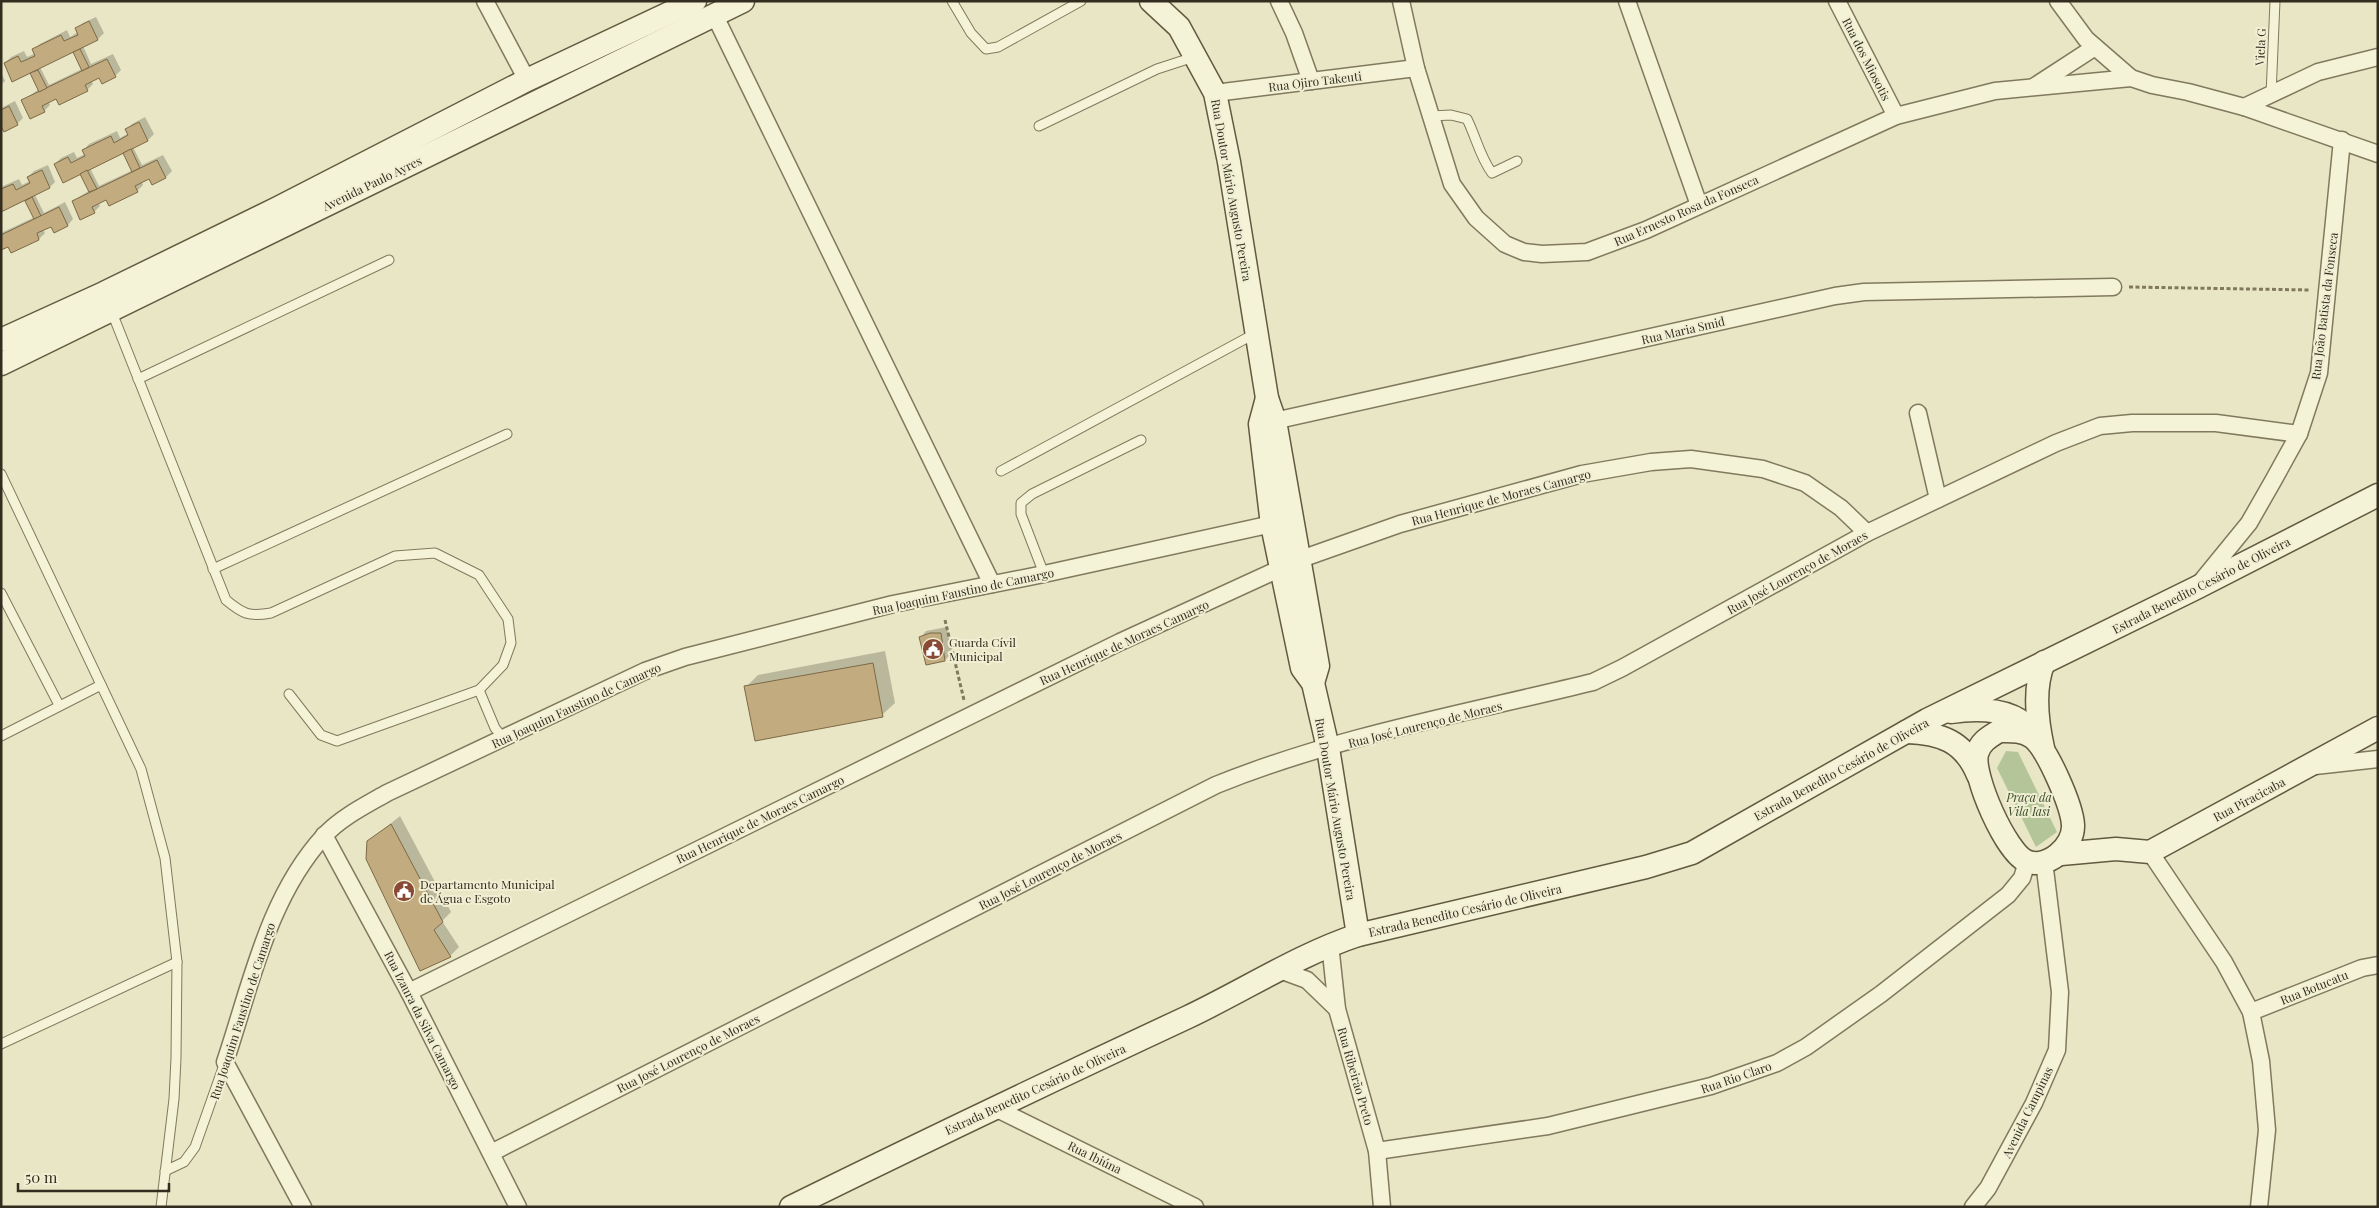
<svg xmlns="http://www.w3.org/2000/svg" width="2379" height="1208" font-family="'Playfair Display',serif">
<rect width="100%" height="100%" fill="#e8e6c5"/>
<path fill="#b5c59a" d="M2006 751 2018 752 2057 832 2036 847 1997 768Z"/>
<g fill="#0003" fill-rule="evenodd">
<path d="M96 17 104 33 98 39 83 46 91 64 113 54 121 70 115 76H99L91 80 93 84 87 90 48 101 50 105 44 111 23 101 39 89 31 71 5 63 11 57 24 51 27 57 36 53 34 50 40 44 67 30 70 37 78 32 77 29 83 23ZM74 51 82 69 49 85 40 67Z"/>
<path d="M1 72 5 81 1 85Z"/>
<path d="M15 101 23 118 17 124H1V108Z"/>
<path d="M145 117 154 134 148 140 133 147 142 165 163 155 172 171 166 177 152 183 150 177 141 181 143 185 137 191 107 198 98 202 100 206 94 212 73 201 90 190 82 174 55 164 61 158 74 152 77 158 85 154 84 150 89 144 117 131 120 138 129 133 127 130 132 124ZM129 149 133 170 99 186 90 168Z"/>
<path d="M48 165 55 182 50 187 35 195 44 213 65 202 73 219 68 225 55 231 51 225 43 229 45 233 39 239 12 252 9 246 1 249V233L35 217 27 201 31 197 1 211V187L19 179 22 185 30 181 28 177 34 171Z"/>
<path d="M947 627 951 654 945 660 921 637 926 631Z"/>
<path d="M885 651 895 703 882 715 746 687 758 675Z"/>
<path d="M400 816 451 912 442 921 459 947 450 956 421 969 368 842Z"/>
</g>
<g fill="#c1ab7f" stroke="#7d6946">
<path d="M89 21 98 40 12 82 4 63 18 56 21 62 35 56 32 49 61 35 64 41 78 35 75 28Z"/>
<path d="M80 49 89 67 82 71 73 52Z"/>
<path d="M107 59 116 77 102 84 99 78 85 85 88 91 59 105 56 99 42 106 45 112 30 119 21 100Z"/>
<path d="M38 70 47 88 39 92 30 73Z"/>
<path d="M9 106 18 125 4 132 1 126V110Z"/>
<path d="M139 122 148 141 63 183 54 164 68 157 71 163 85 156 82 150 111 136 114 143 128 135 125 129Z"/>
<path d="M131 149 140 168 132 172 123 153Z"/>
<path d="M157 160 166 178 152 185 149 179 135 186 138 192 109 206 106 200 92 207 95 213 80 220 72 201Z"/>
<path d="M42 170 50 188 1 212V189L13 184 16 190 30 183 27 177Z"/>
<path d="M87 170 97 189 89 192 80 174Z"/>
<path d="M32 197 41 216 34 219 25 201Z"/>
<path d="M59 207 68 226 54 233 51 227 37 233 39 240 11 253 8 247 1 250V235Z"/>
<path d="M930 633H941L945 661 926 665 919 637Z"/>
<path d="M873 663 883 717 755 741 744 686Z"/>
<path d="M391 824 443 922 434 930 451 957 420 971 366 859 367 841Z"/>
</g>
<g fill="none" stroke-linecap="round" stroke-linejoin="round">
<g stroke="#81795d" stroke-width="11">
<g id="lane">
<path d="M952 1 971 33 986 49 998 47 1081 1"/>
<path d="M2271 95 2275 1"/>
<path d="M1431 116 1451 115 1467 119C1476 137 1480 157 1492 173L1517 161"/>
<path d="M1039 126 1157 69 1194 57"/>
<path d="M111 310 226 600C243 614 249 617 271 613L395 556 435 553 479 575 508 619 511 643 503 665 479 690 337 741 321 735 289 694"/>
<path d="M138 379 389 260"/>
<path d="M1001 471 1256 333"/>
<path d="M1 474 141 769 165 858 177 962 176 1058 174 1099 161 1207"/>
<path d="M213 569 507 434"/>
<path d="M1044 574 1021 514V503L1032 494 1141 440"/>
<path d="M1 593 59 705"/>
<path d="M479 690 495 728 503 738"/>
<path d="M1 736 101 685"/>
<path d="M1 1044 177 962"/>
<path d="M165 1171 184 1162 195 1147 225 1062"/>
</g>
</g>
<g stroke="#81795d" stroke-width="19">
<g id="street">
<path d="M485 1 527 80"/>
<path d="M1279 1 1294 33 1311 81"/>
<path d="M1401 1 1416 68 1452 184 1476 218 1505 244 1524 252 1542 254 1587 252 1646 230 1896 116 1995 91 2131 78"/>
<path d="M1627 1 1699 205"/>
<path d="M1837 1 1896 116"/>
<path d="M2058 1 2086 39 2131 78 2152 85 2188 92 2244 107 2378 154"/>
<path d="M714 14 992 584"/>
<path d="M2035 86 2095 47"/>
<path d="M1215 93 1416 68"/>
<path d="M2244 107 2318 72 2378 57"/>
<path d="M1918 413 1938 499"/>
<path d="M1265 423 1835 296 1864 292 2113 287"/>
<path d="M2200 583 2249 523 2273 481 2299 434 2319 373 2342 140"/>
<path d="M2315 766 2378 759"/>
<path d="M324 835 409 992 518 1207"/>
<path d="M2150 852 2224 962 2251 1012 2261 1061 2267 1130 2259 1207"/>
<path d="M1330 944 1337 1009 1377 1151 1382 1207"/>
<path d="M1277 969 1307 980 1337 1009"/>
<path d="M409 992 1120 642 1301 559 1400 524 1582 474 1651 462 1691 459 1763 469 1805 483 1841 508 1867 533"/>
<path d="M2251 1012 2362 968 2378 965"/>
<path d="M995 1108 1195 1207"/>
<path d="M1377 1151 1548 1126 1711 1086 1777 1063 1806 1047 1881 994 2008 895 2022 878 2027 862"/>
<path d="M491 1153 1216 785C1337 736 1467 713 1593 682L1622 668 1867 533 2056 443 2100 426 2132 423H2216L2299 434"/>
<path d="M303 1207 225 1062C251 985 268 897 324 836 340 818 366 805 387 793L645 671 685 657 893 604 1044 574 1281 522"/>
<path d="M1973 1207 1988 1188 2034 1103 2057 1050 2060 992 2044 861"/>
</g>
</g>
<g stroke="#625a40" stroke-width="25">
<g id="secondary">
<path d="M1151 1 1179 27 1215 93 1229 162 1267 398 1275 421 1318 666 1313 683"/>
<path d="M1 340 104 293 278 208 527 80 695 1"/>
<path d="M1 364 743 1"/>
<path d="M1267 398 1260 424 1272 525 1302 668 1313 683 1328 748 1358 935"/>
<path d="M1951 712C1971 709 2001 708 2019 720 2023 723 2026 729 2029 733"/>
<path d="M1999 731C2010 731 2022 730 2032 737 2047 748 2072 806 2073 825 2074 847 2047 870 2026 861 2006 852 1972 776 1977 754 1980 742 1989 737 1999 731Z"/>
<path d="M1906 732C1941 733 1964 741 1978 775"/>
<path d="M2043 748C2037 721 2033 688 2044 662"/>
<path d="M2061 854 2116 849 2150 852 2378 728"/>
<path d="M791 1207C923 1142 1055 1079 1188 1017 1245 990 1298 955 1358 935L1646 867 1692 853 1927 720 2196 588 2378 495"/>
</g>
</g>
<g stroke="#81795d" stroke-width="3" stroke-dasharray="4 2.5" stroke-linecap="butt">
<path d="M2129 287 2310 290"/>
<path d="M945 620 964 700"/>
</g>
<use href="#lane" stroke="#f4f2d7" stroke-width="9"/>
<use href="#street" stroke="#f4f2d7" stroke-width="16"/>
<use href="#secondary" stroke="#f4f2d7" stroke-width="22"/>
</g>
<defs>
<g id="civic-disc" transform="scale(1.125)"><circle r="9.5" fill="#884935" stroke="#f0efd3"/><path d="M-.6-6.5H3V-4.5H.6V-3L4-1V1h2V6H-6V1h2V-1L-.6-3ZM-1.2 2.5V6h2.4V2.5Z" fill="#fff"/></g>
</defs>
<g fill-rule="evenodd">
<use href="#civic-disc" x="933" y="649"/>
<use href="#civic-disc" x="404" y="891"/>
</g>
<g text-anchor="middle" dominant-baseline="central" stroke-width="4" stroke-linejoin="round" paint-order="stroke">
<g font-size="12" fill="#332d1f" stroke="#f0efd3">
<text transform="translate(2260 47) rotate(-87)">Viela G</text>
<text transform="translate(1867 59) rotate(63)">Rua dos Miosotis</text>
<text transform="translate(1315 81) rotate(-7)">Rua Ojiro Takeuti</text>
<text transform="translate(372 183) rotate(-26)">Avenida Paulo Ayres</text>
<text transform="translate(1232 190) rotate(80)">Rua Doutor Mário Augusto Pereira</text>
<text transform="translate(1686 210) rotate(-24)">Rua Ernesto Rosa da Fonseca</text>
<text transform="translate(2324 306) rotate(-83)">Rua João Batista da Fonseca</text>
<text transform="translate(1683 330) rotate(-13)">Rua Maria Smid</text>
<text transform="translate(1501 497) rotate(-15)">Rua Henrique de Moraes Camargo</text>
<text transform="translate(1797 572) rotate(-29)">Rua José Lourenço de Moraes</text>
<text transform="translate(2201 585) rotate(-27)">Estrada Benedito Cesário de Oliveira</text>
<text transform="translate(963 591) rotate(-12)">Rua Joaquim Faustino de Camargo</text>
<text transform="translate(1124 642) rotate(-25)">Rua Henrique de Moraes Camargo</text>
<text transform="translate(576 705) rotate(-25)">Rua Joaquim Faustino de Camargo</text>
<text transform="translate(1425 724) rotate(-14)">Rua José Lourenço de Moraes</text>
<text transform="translate(1841 769) rotate(-29)">Estrada Benedito Cesário de Oliveira</text>
<text transform="translate(2249 799) rotate(-28)">Rua Piracicaba</text>
<text transform="translate(1336 809) rotate(80)">Rua Doutor Mário Augusto Pereira</text>
<text transform="translate(760 819) rotate(-26)">Rua Henrique de Moraes Camargo</text>
<text transform="translate(1050 870) rotate(-27)">Rua José Lourenço de Moraes</text>
<text transform="translate(1465 910) rotate(-13)">Estrada Benedito Cesário de Oliveira</text>
<text transform="translate(2314 987) rotate(-22)">Rua Botucatu</text>
<text transform="translate(242 1011) rotate(-72)">Rua Joaquim Faustino de Camargo</text>
<text transform="translate(423 1020) rotate(63)">Rua Izaura da Silva Camargo</text>
<text transform="translate(688 1053) rotate(-27)">Rua José Lourenço de Moraes</text>
<text transform="translate(1356 1076) rotate(74)">Rua Ribeirão Preto</text>
<text transform="translate(1736 1077) rotate(-19)">Rua Rio Claro</text>
<text transform="translate(1035 1089) rotate(-25)">Estrada Benedito Cesário de Oliveira</text>
<text transform="translate(2027 1112) rotate(-64)">Avenida Campinas</text>
<text transform="translate(1095 1157) rotate(26)">Rua Ibiúna</text>
</g>
<g font-size="12" fill="#332d1f" stroke="#f0efd3" text-anchor="start">
<text x="949" y="642">Guarda Cívil<tspan x="949" dy="14">Municipal</tspan></text>
<text x="420" y="884">Departamento Municipal<tspan x="420" dy="14">de Água e Esgoto</tspan></text>
</g>
<g font-size="12" font-style="italic" fill="#3b4c28" stroke="#f0efd3">
<text x="2029" y="797">Praça da<tspan x="2029" dy="14">Vila Iasi</tspan></text>
</g>
</g>
<rect width="2379" height="1208" fill="none" stroke="#332d1f" stroke-width="5"/>
<path d="M18 1183v8h151v-8" fill="none" stroke="#332d1f" stroke-width="2.5"/>
<text x="25" y="1183" font-size="15" fill="#332d1f" stroke="#f0efd3" stroke-width="4" paint-order="stroke">50 m</text>
</svg>
